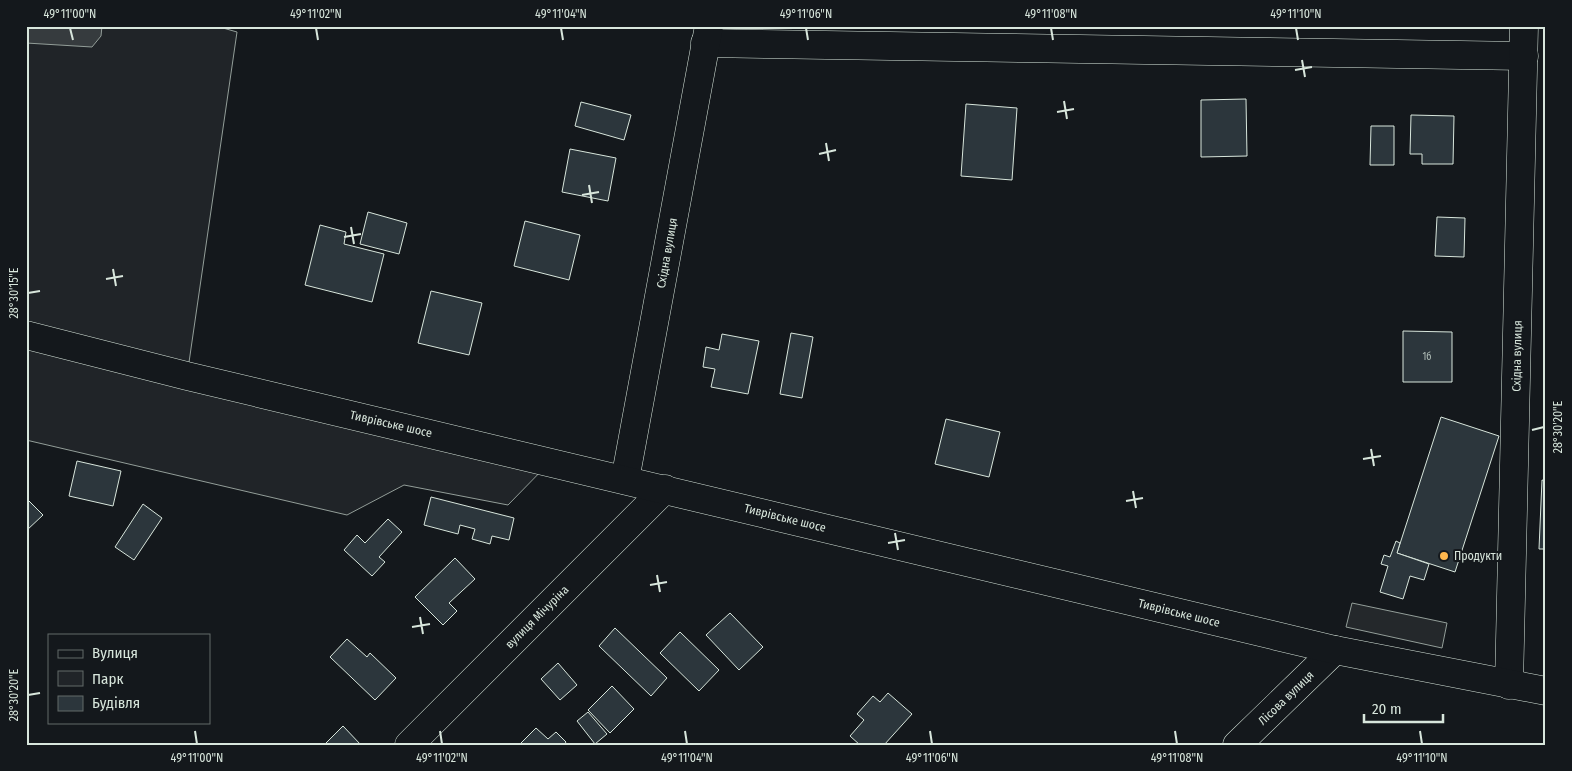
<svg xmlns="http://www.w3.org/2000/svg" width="1572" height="771" font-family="'Fira Sans Condensed',sans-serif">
<rect width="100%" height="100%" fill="#14181c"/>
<path fill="#202428" stroke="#939e99" d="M26 26H216L237 32 187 376 550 462 508 505 404 485 347 515 26 440Z"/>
<path fill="#24282b" stroke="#939e99" d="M1352 603 1447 623 1442 648 1346 627Z"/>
<path fill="#363b3e" stroke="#939e99" d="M26 26H102L101 36 92 47 26 43Z"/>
<g fill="#2c363c" stroke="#d8e6dc">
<path d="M1246 99 1247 156 1201 157V100Z"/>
<path d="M581 102 631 115 624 140 575 126Z"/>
<path d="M966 104 1017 108 1012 180 961 176Z"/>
<path d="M1411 115 1454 116 1453 164H1422V154H1410Z"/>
<path d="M1371 126H1394V165H1370Z"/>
<path d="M570 149 616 158 608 201 562 192Z"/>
<path d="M368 212 407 223 399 254 360 244Z"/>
<path d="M1437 217 1465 218 1464 257 1435 256Z"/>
<path d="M525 221 580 235 569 280 514 266Z"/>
<path d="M320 225 346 232 344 244 384 254 372 302 305 285Z"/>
<path d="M431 291 482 303 469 355 418 343Z"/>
<path d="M1403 331 1452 332V382H1403Z"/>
<path d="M791 333 813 337 802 398 780 394Z"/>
<path d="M722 334 759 341 748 394 711 387 715 369 703 367 706 347 719 350Z"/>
<path d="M1441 417 1499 436 1455 572 1397 553Z"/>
<path d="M946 419 1000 432 989 477 935 464Z"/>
<path d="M77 461 121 471 113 506 69 496Z"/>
<path d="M1542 480 1546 481V549H1539Z"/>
<path d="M431 497 514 518 509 540 492 536 490 544 472 539 475 529 460 525 458 534 424 525Z"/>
<path d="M26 498 43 515 26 531Z"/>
<path d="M143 504 162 518 134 560 115 547Z"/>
<path d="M388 519 402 532 379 557 385 562 372 576 344 550 357 535 365 543Z"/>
<path d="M1396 541 1400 543 1397 553 1429 564 1424 580 1410 576 1403 599 1380 592 1388 566 1381 564 1384 555 1390 557Z"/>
<path d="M455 558 475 579 449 603 457 611 443 625 415 597Z"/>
<path d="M730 613 763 647 739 670 706 635Z"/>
<path d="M615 628 667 678 651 696 599 646Z"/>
<path d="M680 632 719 670 699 691 660 653Z"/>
<path d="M347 639 367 657 370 653 396 678 375 700 330 657Z"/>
<path d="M558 663 577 685 560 700 541 679Z"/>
<path d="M612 686 634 709 610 733 588 710Z"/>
<path d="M888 693 912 714 884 745H860L850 736 864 720 857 714 873 696 880 702Z"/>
<path d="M588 712 607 734 595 744 577 721Z"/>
<path d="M343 726 361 745H324Z"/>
<path d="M536 728 548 739 556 732 566 742 564 745H519Z"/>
</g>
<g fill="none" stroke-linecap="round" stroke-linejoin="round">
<g stroke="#d8e6dc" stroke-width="29">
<g id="minor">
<path d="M705 43 1524 56"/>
<path d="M625 480 709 26"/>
<path d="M1509 685 1524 26"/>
<path d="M409 745 665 489"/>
<path d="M1237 745 1335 650"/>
</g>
</g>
<g stroke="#d8e6dc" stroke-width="29">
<path id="major" d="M26 335 187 376 1335 650 1546 691"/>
</g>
<use href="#minor" stroke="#14181c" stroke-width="28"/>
<use href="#major" stroke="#14181c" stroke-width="28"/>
</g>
<path fill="none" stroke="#d8e6dc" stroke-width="2" d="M70 28 73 40M316 28 318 40M561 28 563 40M806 28 808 40M1051 28 1053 40M1296 28 1298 40M1302 60 1305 77M1295 70 1312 67M1064 101 1067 119M1057 112 1074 109M826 143 829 161M819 154 836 150M589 185 592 203M582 195 599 192M351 227 354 244M344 237 361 234M113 269 116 286M106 279 123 276M28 293 40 291M1532 430 1544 427M1371 449 1374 466M1363 459 1381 456M1133 491 1136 508M1126 501 1143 498M895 533 898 550M888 543 905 540M657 575 660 592M650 585 667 582M420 617 423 634M412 627 430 624M28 695 40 693M195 731 197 744M440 731 442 744M685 731 687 744M930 731 932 744M1175 731 1177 744M1420 731 1422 744"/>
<circle fill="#ffb74d" stroke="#14181c" stroke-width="2" cx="1444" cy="556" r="5"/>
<g text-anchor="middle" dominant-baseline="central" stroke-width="4" stroke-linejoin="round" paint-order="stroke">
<g font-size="10" fill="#adbab4">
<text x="1427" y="357">1б</text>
</g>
<g font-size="12" fill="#d8e6dc" stroke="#14181c">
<text transform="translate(667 253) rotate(-80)">Східна вулиця</text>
<text transform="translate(1517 356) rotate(-89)">Східна вулиця</text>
<text transform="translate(391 424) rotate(13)">Тиврівське шосе</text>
<text transform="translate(785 518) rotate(14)">Тиврівське шосе</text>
<text transform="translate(1179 613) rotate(14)">Тиврівське шосе</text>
<text transform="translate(537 617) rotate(-45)">вулиця Мічуріна</text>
<text transform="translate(1286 698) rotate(-44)">Лісова вулиця</text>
</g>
<g font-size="12" fill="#d8e6dc" stroke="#14181c" text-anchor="start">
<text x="1454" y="556">Продукти</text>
</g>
</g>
<rect width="1572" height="771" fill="none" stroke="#14181c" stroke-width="55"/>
<rect x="48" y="634" width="162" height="90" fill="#14181c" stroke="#626a69"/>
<rect x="58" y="650" width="25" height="8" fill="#14181c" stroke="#626a69"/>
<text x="92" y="658" font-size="15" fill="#d8e6dc">Вулиця</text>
<rect x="58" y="671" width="25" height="15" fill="#202428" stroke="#626a69"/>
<text x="92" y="684" font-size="15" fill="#d8e6dc">Парк</text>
<rect x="58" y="696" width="25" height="15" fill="#2c363c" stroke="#626a69"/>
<text x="92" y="708" font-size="15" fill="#d8e6dc">Будівля</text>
<path d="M1364 714v8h79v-8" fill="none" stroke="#d8e6dc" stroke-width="2.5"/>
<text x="1372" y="714" font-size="15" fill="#d8e6dc" stroke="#14181c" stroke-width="4" paint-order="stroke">20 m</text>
<rect x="28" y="28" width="1516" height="716" fill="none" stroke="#d8e6dc" stroke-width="2"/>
<g font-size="12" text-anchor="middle" fill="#d8e6dc">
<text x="70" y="18">49°11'00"N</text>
<text x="316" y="18">49°11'02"N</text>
<text x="561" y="18">49°11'04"N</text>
<text x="806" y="18">49°11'06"N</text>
<text x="1051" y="18">49°11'08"N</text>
<text x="1296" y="18">49°11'10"N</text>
<text transform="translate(14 293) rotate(-90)" y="4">28°30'15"E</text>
<text transform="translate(1558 427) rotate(-90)" y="4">28°30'20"E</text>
<text transform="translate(14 695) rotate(-90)" y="4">28°30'20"E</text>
<text x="197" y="762">49°11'00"N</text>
<text x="442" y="762">49°11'02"N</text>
<text x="687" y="762">49°11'04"N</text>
<text x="932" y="762">49°11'06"N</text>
<text x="1177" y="762">49°11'08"N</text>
<text x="1422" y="762">49°11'10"N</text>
</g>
</svg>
